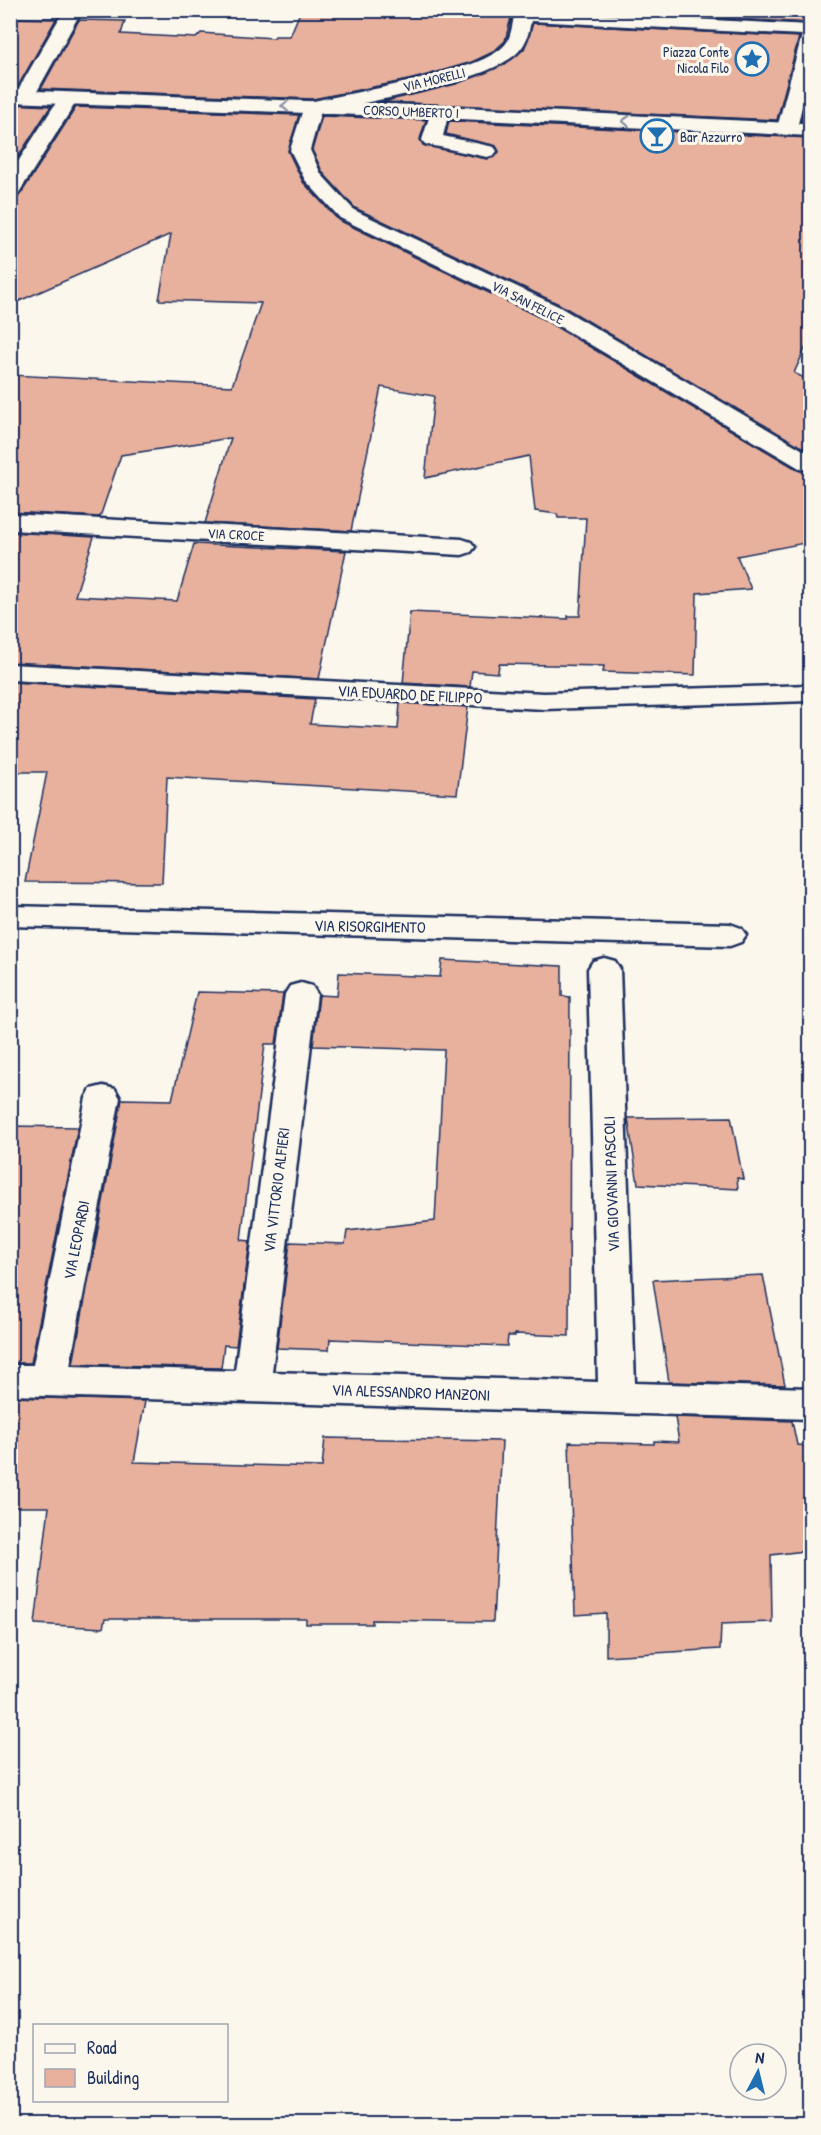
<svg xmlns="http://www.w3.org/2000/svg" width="821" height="2135" font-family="'Patrick Hand',sans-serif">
<rect width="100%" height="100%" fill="#fbf7ec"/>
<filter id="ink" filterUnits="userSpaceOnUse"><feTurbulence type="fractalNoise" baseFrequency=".0167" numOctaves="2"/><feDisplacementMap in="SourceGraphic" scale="12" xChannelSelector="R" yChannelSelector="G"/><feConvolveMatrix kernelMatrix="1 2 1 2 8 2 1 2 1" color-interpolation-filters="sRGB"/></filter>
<g filter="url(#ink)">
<g fill="#e8b19e" stroke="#1b2f5e" stroke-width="1.5">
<path d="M301 10H513L505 41 493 52 472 62 413 79 313 99 41 89 79 20 125 21 121 34 196 38 201 33 274 38 275 36H290Z"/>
<path d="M569 10H810V23Z"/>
<path d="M10 18 56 19 17 88H10Z"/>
<path d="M533 23 799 37 777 120 382 102 456 84 505 64 524 49Z"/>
<path d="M810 80V122L801 121Z"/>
<path d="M10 104 51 106 10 169Z"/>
<path d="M76 107 299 115 288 151 303 182 338 220 541 318 800 471 810 473V542L737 556 751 589 697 593 695 675 603 672 604 666 499 664 498 673 472 671 470 687 403 683 410 612 568 619V616H580L586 518H558L557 514 535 511 529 456 425 478 434 396 381 387 351 531 205 523 231 438 121 455 100 517 10 512V375L232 386 261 303 159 300 171 234 10 305V199L18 197 22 192Z"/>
<path d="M322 116 426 120 420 139 423 145 487 159 495 157 499 152 496 146 446 134 449 121 810 138V338L794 373 810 381V452L559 304 355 208 323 173 312 150Z"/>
<path d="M10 532 94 537 75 596 177 601 194 544 346 551 319 679 10 662Z"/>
<path d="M10 682 315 699 310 724 398 729 400 703 468 707 457 794 167 777 162 883 25 882 47 772H10Z"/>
<path d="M442 960 562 966V996L570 997 569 1336 515 1334V1336H508L507 1346 330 1339 329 1350 277 1348 290 1242 345 1244 347 1231 435 1221 444 1050 313 1046 319 995 337 996 339 973 440 977Z"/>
<path d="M197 992 283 994 276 1044H265L241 1240 250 1241 236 1346 224 1345 221 1368 73 1364 122 1099 172 1100Z"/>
<path d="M731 1117 743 1179 737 1178 738 1189 638 1184 628 1118Z"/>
<path d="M10 1126 78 1127 31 1363H10Z"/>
<path d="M763 1275 785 1385 669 1382 653 1280Z"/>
<path d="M10 1397 145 1401 134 1462 322 1467 325 1438 502 1441 493 1622 372 1620V1624H306V1619H105L103 1628 35 1624 49 1507H10Z"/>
<path d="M675 1417 792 1421 797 1445 810 1446V1534L804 1551 771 1555 772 1622 721 1624 720 1649 606 1656V1613L575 1615 569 1442 654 1444V1441L679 1442Z"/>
</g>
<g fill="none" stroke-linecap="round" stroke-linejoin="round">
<g stroke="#1b2f5e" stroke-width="5">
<g id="minor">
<path d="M515 10 810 25V72L797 128 794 132H780L777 128 802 35 531 21C529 31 527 43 519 51 489 83 367 102 321 111L310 150 321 174 354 210 558 306 810 454V471L801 469 542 316 340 218 305 180 290 150 305 103C345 93 487 74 507 42 512 33 513 20 515 10Z"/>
<path d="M69 12 75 13 78 17 34 97 31 101H17L14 97 60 17 63 13Z"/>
<path d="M68 93 75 95 78 99 20 191 17 195 10 197V174L61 95Z"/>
<path d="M439 106 446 108 449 112 443 136 494 147 497 151 494 155 487 157 425 144 422 140 432 108Z"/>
<path d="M10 514 462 539 471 542 475 547 471 552 462 555 10 530Z"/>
<path d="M10 664 544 693 810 685V701L544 709 10 680Z"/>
<path d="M10 906 730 924 741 928 746 935 741 942 730 946 10 926Z"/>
<path d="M604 958 615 961 620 969 635 1383 810 1388V1419L10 1395V1365H33L86 1098 91 1089 103 1086 115 1089 120 1098 70 1366 235 1371 285 994 290 986 301 983 312 986 317 994 272 1372 598 1382 588 969 593 961Z"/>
</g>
</g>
<g stroke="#1b2f5e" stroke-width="5">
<path id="secondary" d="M10 90 439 106 810 124V136L439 118 10 102Z"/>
</g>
<use href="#minor" fill="#fbf7ec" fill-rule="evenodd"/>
<use href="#secondary" fill="#fbf7ec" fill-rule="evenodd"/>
</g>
<defs><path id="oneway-chevron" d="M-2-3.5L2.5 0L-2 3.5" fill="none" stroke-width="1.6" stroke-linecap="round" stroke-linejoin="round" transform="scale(1.5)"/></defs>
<g stroke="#8b93a5">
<use href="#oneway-chevron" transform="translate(285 106) rotate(-178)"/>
<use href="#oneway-chevron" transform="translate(626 121) rotate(-177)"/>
</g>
</g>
<defs>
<g id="sight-ring" transform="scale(1.725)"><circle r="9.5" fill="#fbf7ec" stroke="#1f6fb2" stroke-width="1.5"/><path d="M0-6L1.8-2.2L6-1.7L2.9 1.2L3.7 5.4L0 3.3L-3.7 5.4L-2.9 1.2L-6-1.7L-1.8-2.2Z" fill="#1f6fb2"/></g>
<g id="bar-ring" transform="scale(1.725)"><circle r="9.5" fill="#fbf7ec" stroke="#1f6fb2" stroke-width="1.5"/><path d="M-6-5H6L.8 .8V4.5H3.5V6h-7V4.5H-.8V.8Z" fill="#1f6fb2"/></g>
</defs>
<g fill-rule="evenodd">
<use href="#sight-ring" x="752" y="59"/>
<use href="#bar-ring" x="657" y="136"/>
</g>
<g text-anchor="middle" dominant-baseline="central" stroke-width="6" stroke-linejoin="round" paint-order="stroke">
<g font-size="14" fill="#1b2f5e" stroke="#fbf7ec" text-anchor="end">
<text x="729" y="51">Piazza Conte<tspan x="729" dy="16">Nicola Filo</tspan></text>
<text x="680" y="136" text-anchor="start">Bar Azzurro</text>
</g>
<g font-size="14" fill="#1b2f5e" stroke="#fbf7ec">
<text transform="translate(434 79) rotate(-14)">VIA MORELLI</text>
<text transform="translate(411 111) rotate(2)">CORSO UMBERTO I</text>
<text transform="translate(528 302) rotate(27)">VIA SAN FELICE</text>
<text transform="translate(236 534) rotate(3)">VIA CROCE</text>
</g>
<g font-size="16" fill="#1b2f5e" stroke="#fbf7ec">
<text transform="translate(410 694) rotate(3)">VIA EDUARDO DE FILIPPO</text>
<text transform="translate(370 926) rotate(1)">VIA RISORGIMENTO</text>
<text transform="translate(611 1184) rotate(-92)">VIA GIOVANNI PASCOLI</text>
<text transform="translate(276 1190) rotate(-83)">VIA VITTORIO ALFIERI</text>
<text transform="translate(76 1240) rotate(-79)">VIA LEOPARDI</text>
<text transform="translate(411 1392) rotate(2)">VIA ALESSANDRO MANZONI</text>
</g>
</g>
<rect width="821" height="2135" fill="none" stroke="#fbf7ec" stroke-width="36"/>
<rect x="18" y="18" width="785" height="2099" fill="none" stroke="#1b2f5e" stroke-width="2" filter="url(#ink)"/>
<rect x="33" y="2024" width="195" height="78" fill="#fbf7ec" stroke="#a1a7b3" stroke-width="1.5"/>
<rect x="45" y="2044" width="30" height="9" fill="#fbf7ec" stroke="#a1a7b3" stroke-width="1.5"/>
<text x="87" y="2054" font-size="18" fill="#1b2f5e">Road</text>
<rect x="45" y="2069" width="30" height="18" fill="#e8b19e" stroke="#a1a7b3" stroke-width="1.5"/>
<text x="87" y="2084" font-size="18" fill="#1b2f5e">Building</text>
<g transform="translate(758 2072) rotate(7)"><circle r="28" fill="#fbf7ec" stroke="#a1a7b3" stroke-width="1.5"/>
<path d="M0-4.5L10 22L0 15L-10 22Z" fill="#1f6fb2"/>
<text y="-9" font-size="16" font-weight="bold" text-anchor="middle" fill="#1b2f5e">N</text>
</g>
</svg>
